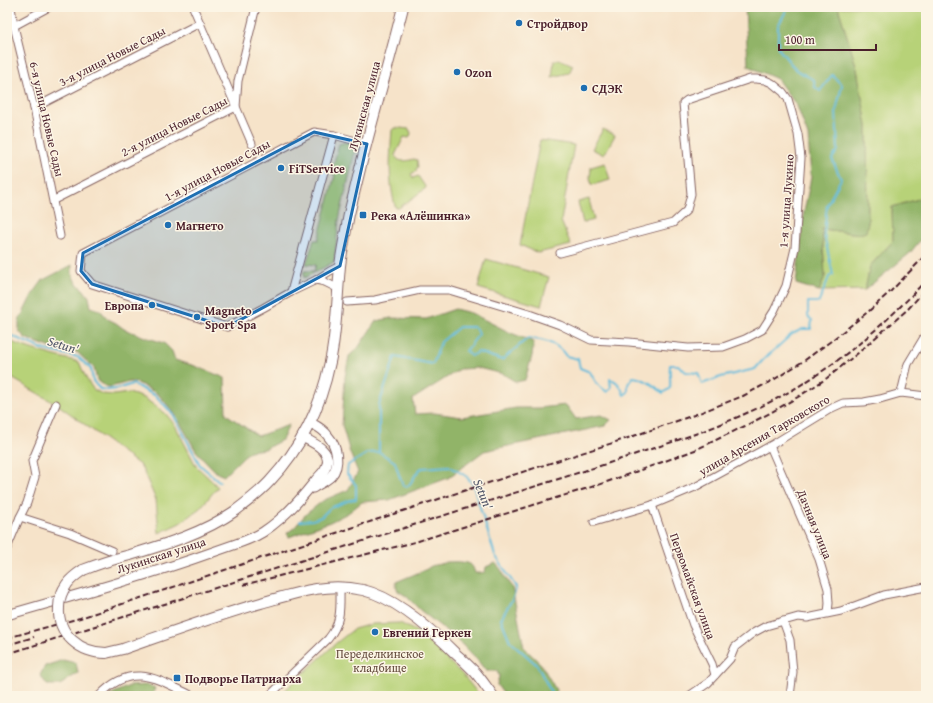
<svg xmlns="http://www.w3.org/2000/svg" width="933" height="703" font-family="'Gentium Book Plus',serif">
<rect width="100%" height="100%" fill="#fcf5e5"/>
<filter id="ink" filterUnits="userSpaceOnUse"><feTurbulence type="fractalNoise" baseFrequency=".025" numOctaves="2"/><feDisplacementMap in="SourceGraphic" scale="8" xChannelSelector="R" yChannelSelector="G"/><feConvolveMatrix kernelMatrix="1 2 1 2 8 2 1 2 1" color-interpolation-filters="sRGB"/></filter>
<filter id="wash" filterUnits="userSpaceOnUse"><feTurbulence type="fractalNoise" baseFrequency=".012" numOctaves="4" result="noise"/><feDisplacementMap in="SourceGraphic" scale="16" xChannelSelector="R" yChannelSelector="G"/><feGaussianBlur stdDeviation="0.9" result="paint"/><feColorMatrix in="noise" values="0 0 0 0 0 0 0 0 0 0 0 0 0 0 0 0 0 1.4 0 .05"/><feComposite in="paint" operator="in"/></filter>
<g filter="url(#wash)">
<rect width="100%" height="100%" fill="#f6e3c9"/>
<g fill="#b7d278" stroke="#807852">
<path d="M838 7H926V175L922 198 892 207 893 241 870 266 865 290 819 291 825 276 822 229 860 234 868 223 867 126 857 69Z"/>
<path d="M559 59 573 65 569 73 552 77 554 61Z"/>
<path d="M394 128H400L409 129 411 133 410 137 409 138 404 137 395 155C395 156 398 160 399 160 403 162 411 160 414 159L417 160 418 167 416 169 417 171 411 174 413 178 418 176 426 188 399 208H396L395 206C388 179 390 157 392 130Z"/>
<path d="M603 129 615 135 604 155 592 149Z"/>
<path d="M540 140 574 145 561 221 571 245 538 253 520 245Z"/>
<path d="M346 142 351 144 355 151 339 220 334 262 304 278V271H314L316 265 306 264 314 240H318L335 175 331 173 339 144Z"/>
<path d="M605 163 610 180 592 185 590 178 591 167Z"/>
<path d="M589 199 594 220 583 223 578 202Z"/>
<path d="M486 259 549 277 541 306 478 288Z"/>
<path d="M7 340C30 350 55 356 79 362L86 378 93 389 102 394 114 395 129 393 144 398 165 413 175 425 196 466 218 487 200 508 180 523 159 533 156 500 141 466 61 407 10 377 7 380Z"/>
<path d="M400 623 421 634 463 675 480 696H279L336 643 354 629 372 624Z"/>
</g>
<g fill="#91b468" stroke="#6e6a4a">
<path d="M745 7H838L857 69 867 126 868 223 866 232 860 234 822 229 825 276 819 291 796 284 803 217 811 177 808 136 797 106 777 79 748 66Z"/>
<path d="M926 175V233L910 253 865 290 870 266 893 241 892 207 922 198Z"/>
<path d="M72 265V274L76 283 83 289 89 297 91 307 100 310 108 319 116 323 124 329 145 337 164 343 172 351 175 360 195 366 225 378 226 414 258 436 289 425 282 440 265 449 250 451 243 457 224 476 217 473 196 451 175 414 158 394 136 382H129L110 387 105 386 97 380 94 368 77 352 57 350 25 338 19 331V321L32 295 43 280Z"/>
<path d="M455 309 471 313 511 333 534 342 532 356 525 380 516 382 503 374 478 368 460 369 413 399 415 414 434 413 462 417 516 408H539L566 405 576 419 601 415 611 420 605 426 484 451 448 478 389 500 362 502 348 513 330 522 289 537 287 533 294 528 306 514 324 500 348 490 358 472 350 453 342 425 345 377 349 356 358 348 376 321 391 318 426 319Z"/>
<path d="M446 562C452 562 464 561 470 564 473 566 474 570 475 573H480L485 572 486 567 495 563C503 569 505 580 512 587L524 648 541 664 556 690 557 696H505L497 685 499 676 497 671H486L474 656 454 637 420 610 406 596 398 591 396 587V582L427 569C433 563 439 566 446 562Z"/>
<path d="M63 660 76 663 78 673 60 685H47L40 675 45 666Z"/>
<path d="M147 685 155 688 152 696H107L129 686Z"/>
</g>
<g fill="none" stroke-linecap="round" stroke-linejoin="round">
<g stroke="#5fbbdc" stroke-width="2">
<path d="M7 334 45 350 78 357 91 369 93 381 100 389 107 390 116 389 133 384 156 396 173 414 200 465 220 482"/>
<path d="M379 452V405L395 357 433 364 441 342 459 327H474L479 334 466 351 471 356 478 352 502 360 528 338C543 340 557 342 566 356L578 359 580 368 590 372 597 384 607 392 611 388 610 379C618 381 621 387 624 395L628 392V384L633 377C645 378 655 386 663 393L670 388C671 380 669 373 670 365H678L686 372 698 373 702 384 721 377 755 369 763 360 792 334 803 329H811L812 320 808 317V302H819L829 277 831 275H833L824 234 827 205 841 179 832 159 838 150 836 111 842 85 832 75 820 91 815 87 814 80 796 70 778 48V26L788 7"/>
<path d="M300 521 312 520 321 517 330 508 350 500 356 499V485L347 474 348 465 368 453 379 452 395 462 399 475 403 486H408C413 481 416 471 422 468L449 466 466 476 473 485 495 555 508 575 516 587 514 596 501 619 510 641 537 665 553 696"/>
</g>
</g>
</g>
<g filter="url(#ink)">
<g fill="none" stroke-linecap="round" stroke-linejoin="round">
<g stroke="#866462" stroke-width="9">
<g id="minor">
<path d="M11 7 14 26 34 108 60 236"/>
<path d="M193 7 252 144"/>
<path d="M14 26 49 7"/>
<path d="M34 108 200 23"/>
<path d="M54 200 236 107 238 81 256 7"/>
<path d="M340 266 330 271 316 280 291 292 263 308 227 327 92 284 81 271 83 253 314 132 334 135 367 144"/>
<path d="M316 280 325 282 339 289"/>
<path d="M291 292 334 135"/>
<path d="M347 302 375 300 420 290H449L529 314 560 325 591 340 629 342 688 348 723 347 745 339 762 330 774 311 786 286 795 248 801 158 798 134 788 99 783 92 772 83 765 80 756 79H750L687 100 683 103 691 194 687 210 673 223 560 253"/>
<path d="M901 393 908 364 923 339 926 336"/>
<path d="M770 446 819 559 828 589 829 603 828 613"/>
<path d="M652 505 693 625 712 664 715 675"/>
<path d="M20 517 70 533 112 551"/>
<path d="M594 522 652 505 695 487 770 446 832 408 843 403 864 402 880 399 901 393 926 396"/>
<path d="M7 548 20 517 27 503 35 477 32 461 56 404"/>
<path d="M783 621 790 640 793 672 790 696"/>
<path d="M99 696C132 661 157 679 193 696"/>
<path d="M269 696 328 639C342 622 340 608 340 587"/>
<path d="M689 696 708 683 730 659 735 647 753 633 766 626 798 617 807 618 841 611 884 595 926 587"/>
</g>
</g>
<g stroke="#866462" stroke-width="11">
<g id="tertiary">
<path d="M311 423C317 426 324 430 328 436 337 446 341 465 331 476 326 481 319 484 313 488"/>
<path d="M7 615C69 597 132 580 193 559 207 554 222 549 236 544 245 541 255 537 263 532 283 519 301 499 315 481 318 477 322 474 325 469 335 452 314 443 302 437"/>
</g>
</g>
<g stroke="#866462" stroke-width="12">
<g id="secondary">
<path d="M83 570C98 564 114 559 130 555 167 544 203 533 235 511 247 502 260 492 270 481 301 448 321 406 330 362 337 331 337 298 340 266 342 249 346 231 349 214 353 198 357 181 361 165 374 112 390 60 403 7"/>
<path d="M106 653 123 649C169 633 215 616 261 603 296 593 326 582 363 590 397 598 433 631 457 655 463 660 469 666 475 672 481 679 487 688 493 696"/>
</g>
</g>
<use href="#minor" stroke="#fff" stroke-width="7"/>
<use href="#tertiary" stroke="#fff" stroke-width="9"/>
<use href="#secondary" stroke="#fff" stroke-width="10"/>
<g stroke="#4a1f2b" stroke-width="2" stroke-dasharray="6 3" stroke-linecap="butt">
<path d="M243 585 415 542 601 484 635 472 695 450 745 426 770 413 798 397 827 378 858 353 908 309 926 289"/>
<path d="M7 638 80 618 460 492 625 439 694 415 743 396 775 379 805 360 831 341 869 311 891 291 919 262 926 254"/>
<path d="M7 645 34 637"/>
<path d="M7 654 609 463C656 447 704 433 749 412 806 387 859 348 903 304 911 297 918 288 926 280"/>
</g>
<g stroke="#866462" stroke-width="12" stroke-linecap="butt">
<path id="secondary-bridge" d="M83 570C77 574 71 578 67 584 62 591 59 599 59 607 57 635 81 653 106 653"/>
</g>
<use href="#secondary-bridge" stroke="#fff" stroke-width="10"/>
</g>
</g>
<path fill="#1f6fb2" fill-opacity="0.2" stroke="#1f6fb2" stroke-width="3" stroke-linejoin="round" d="M314 132 367 144 340 266 227 327 92 284 81 271 83 253Z"/>
<g fill="#1f6fb2" stroke="#fcf5e5" stroke-width="1.5">
<circle cx="519" cy="23" r="4"/>
<circle cx="457" cy="72" r="4"/>
<circle cx="584" cy="88" r="4"/>
<circle cx="281" cy="168" r="4"/>
<rect x="359" y="211" width="8" height="8" rx="2"/>
<circle cx="168" cy="225" r="4"/>
<circle cx="152" cy="305" r="4"/>
<circle cx="197" cy="317" r="4"/>
<circle cx="375" cy="632" r="4"/>
<rect x="173" y="674" width="8" height="8" rx="2"/>
</g>
<g text-anchor="middle" dominant-baseline="central" stroke-width="3" stroke-linejoin="round" paint-order="stroke">
<g font-size="12" font-weight="bold" fill="#4a1f2b" stroke="#fcf5e5" text-anchor="start">
<text x="527" y="23">Стройдвор</text>
<text x="465" y="72">Ozon</text>
<text x="592" y="88">СДЭК</text>
<text x="289" y="168">FiTService</text>
<text x="371" y="215">Река «Алёшинка»</text>
<text x="176" y="225">Магнето</text>
<text x="144" y="305" text-anchor="end">Европа</text>
<text x="205" y="310">Magneto<tspan x="205" dy="14">Sport Spa</tspan></text>
<text x="383" y="632">Евгений Геркен</text>
<text x="185" y="678">Подворье Патриарха</text>
</g>
<g font-size="12" fill="#4a1f2b" stroke="#fcf5e5">
<text transform="translate(112 56) rotate(-27)">3-я улица Новые Сады</text>
<text transform="translate(364 106) rotate(-75)">Лукинская улица</text>
<text transform="translate(47 119) rotate(77)">6-я улица Новые Сады</text>
<text transform="translate(174 126) rotate(-27)">2-я улица Новые Сады</text>
<text transform="translate(217 170) rotate(-28)">1-я улица Новые Сады</text>
<text transform="translate(786 201) rotate(-86)">1-я улица Лукино</text>
<text transform="translate(764 435) rotate(-30)">улица Арсения Тарковского</text>
<text transform="translate(815 524) rotate(68)">Дачная улица</text>
<text transform="translate(161 555) rotate(-18)">Лукинская улица</text>
<text transform="translate(693 586) rotate(70)">Первомайская улица</text>
</g>
<g font-size="12" fill="#654c3e" stroke="#fcf5e5">
<text x="380" y="653">Переделкинское<tspan x="380" dy="14">кладбище</tspan></text>
</g>
<g font-size="13" font-style="italic" fill="#515669" stroke="#fcf5e5">
<text transform="translate(63 345) rotate(17)">Setun'</text>
<text transform="translate(483 494) rotate(68)">Setun'</text>
</g>
</g>
<rect width="933" height="703" fill="none" stroke="#fcf5e5" stroke-width="24"/>
<path d="M779 44v6h97v-6" fill="none" stroke="#4a1f2b" stroke-width="2"/>
<text x="785" y="44" font-size="12" fill="#4a1f2b" stroke="#fcf5e5" stroke-width="3" paint-order="stroke">100 m</text>
</svg>
